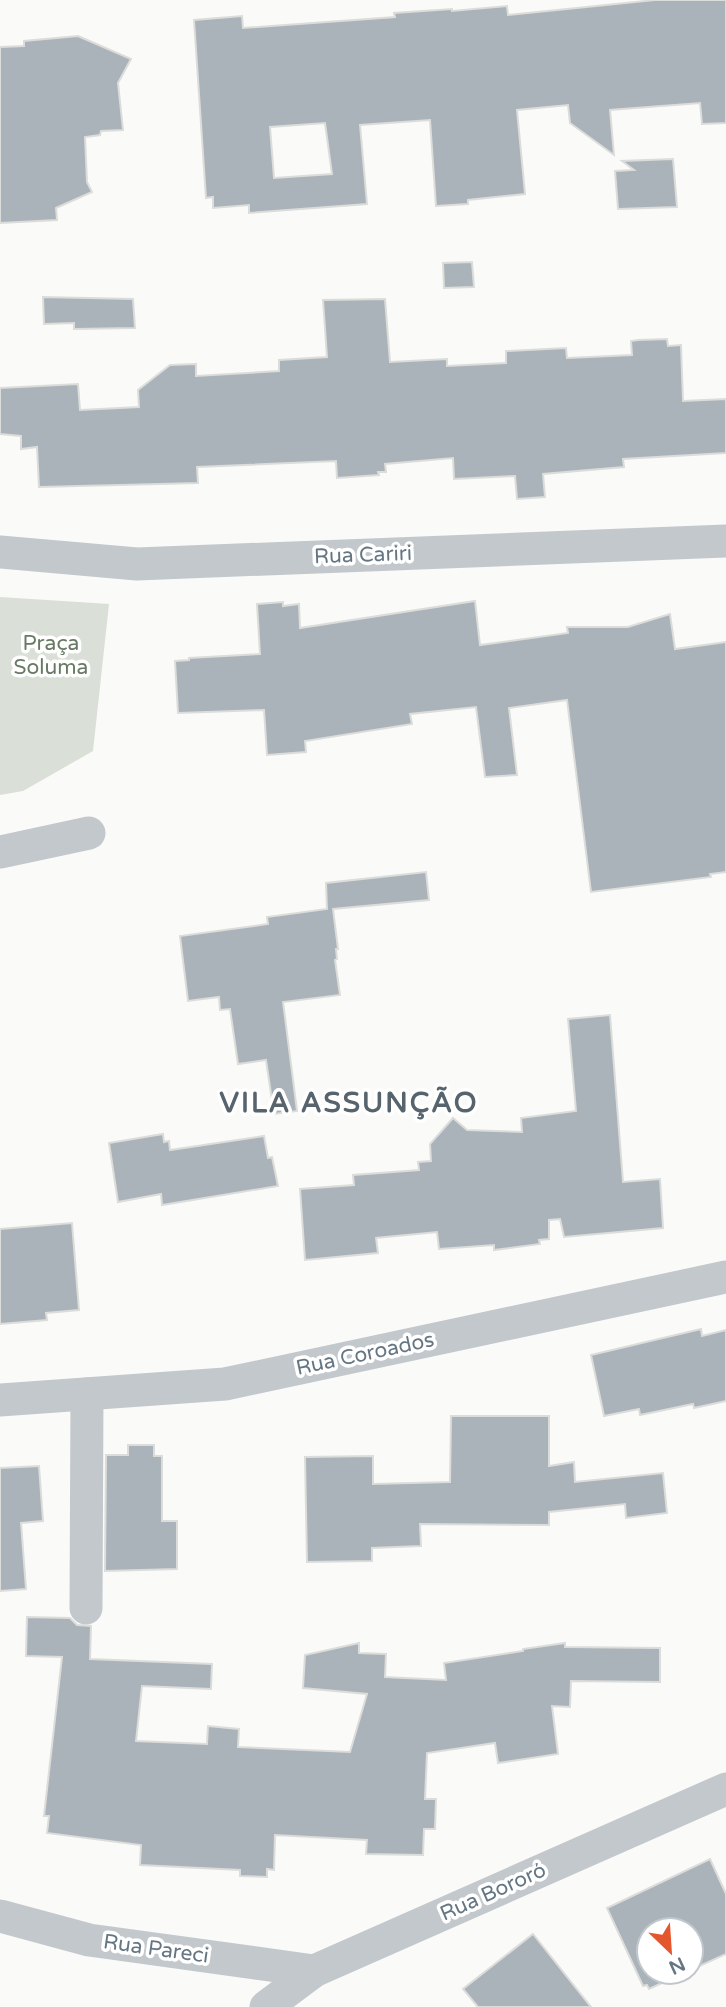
<svg xmlns="http://www.w3.org/2000/svg" width="726" height="2007" font-family="'Varela Round',sans-serif">
<rect width="100%" height="100%" fill="#fafaf8"/>
<path fill="#dadfd7" d="M0 597 109 604 93 751 23 791 0 795Z"/>
<g fill="#aab3b9" stroke="#dcdcda" stroke-width="2" fill-rule="evenodd">
<path d="M655 0H726V123L702 124 700 103 610 110 614 155 570 123 568 105 517 110 525 194 468 200V204L436 206 430 120 360 125 367 204 249 213V205L213 208V197L206 198 194 20 242 16 243 28 395 17 394 13 452 9V11L507 6 508 15ZM325 123 332 174 274 178 270 127Z"/>
<path d="M78 36 131 59 118 83 123 130 101 131 100 135 85 137 87 182 92 192 56 208 57 220 0 223V47L24 46V41Z"/>
<path d="M673 159 677 207 618 209 615 171 634 170 622 161Z"/>
<path d="M472 262 474 287 444 288 443 263Z"/>
<path d="M43 297 133 299 135 328 74 329V323L44 324Z"/>
<path d="M385 299 390 362 447 359V366L506 363V351L566 348 567 358 632 355 631 341 638 340 667 339 668 346 681 345 683 401 726 399V453L623 459 624 467 543 474 545 497 517 499 515 476 454 479 453 458 385 464 386 472H378L379 475 337 478 336 461 197 467 198 483 39 487 37 447 21 449V436L0 434V388L78 384 80 410 139 407 138 390 170 365 196 364V376L279 371V360L327 357 323 300Z"/>
<path d="M475 601 480 645 568 633 567 627H628L670 614 675 649 726 642V872L710 874 711 877 591 892 567 700 509 708 517 775 485 777 476 707 410 714 412 724 305 741 306 752 267 755 264 710 178 713 175 661 189 660V658L260 654 257 604 283 602V606L299 604 300 628Z"/>
<path d="M426 872 429 900 333 909 338 949H336L337 959 335 960 340 995 283 1002 297 1111 274 1114 266 1060 238 1064 230 1009 220 1010 219 997 188 1001 180 936 268 924 267 917 327 909 326 883Z"/>
<path d="M610 1015 623 1182 660 1179 663 1228 564 1237 560 1219 549 1220V1239L539 1240 540 1244 494 1250V1245L439 1249 437 1232 376 1238 378 1253 305 1260 300 1189 354 1185 353 1175 419 1170 418 1162 431 1161 430 1144 453 1118 467 1130 522 1132 521 1118 576 1111 568 1019Z"/>
<path d="M163 1134 164 1142 169 1141 170 1150 264 1136 268 1158 272 1157 278 1186 162 1205 161 1194 118 1202 109 1143Z"/>
<path d="M72 1223 79 1310 46 1313 47 1320 0 1324V1229Z"/>
<path d="M701 1329 702 1336 726 1330V1401L694 1408 693 1404 640 1415 639 1409 604 1416 591 1355Z"/>
<path d="M451 1416H549V1466L574 1462 575 1482 663 1473 667 1513 626 1518 625 1504 549 1512V1525L420 1524 421 1546 372 1548V1561L307 1562 305 1457 373 1456V1484L450 1482Z"/>
<path d="M128 1445H154V1456H162V1521H177V1569L105 1571 106 1455H128Z"/>
<path d="M39 1466 43 1521 21 1523 26 1589 0 1591V1468Z"/>
<path d="M27 1617 70 1618 77 1625 91 1626 90 1659 212 1664 211 1689 142 1686 136 1741 207 1744 208 1726 239 1729 238 1747 350 1752 367 1694 303 1688 305 1655 359 1643V1653L386 1654 385 1677 446 1680 444 1663 523 1651V1649L565 1643V1647L660 1648V1682L571 1681 570 1707 552 1706 558 1754 498 1763 495 1743 427 1753 425 1799H436L435 1829H424L423 1855 366 1854 367 1840 275 1835 274 1870 267 1869V1877L240 1876V1870L140 1865 141 1845 47 1833 49 1816H44L62 1657 26 1656Z"/>
<path d="M710 1859 726 1894V1954L691 1970V1930H649V1972H686L649 1989 647 1985 643 1986 607 1908Z"/>
<path d="M533 1934 591 2007H478L463 1989Z"/>
</g>
<g fill="none" stroke-linecap="round" stroke-linejoin="round">
<g stroke="#c3c8cc" stroke-width="33">
<path d="M0 552 137 564 726 541"/>
<path d="M0 852 89 833"/>
<path d="M0 1400 225 1384 726 1277"/>
<path d="M86 1608 87 1394"/>
<path d="M0 1916 89 1940 314 1971"/>
<path d="M266 2007 314 1971 726 1789"/>
</g>
</g>
<g text-anchor="middle" dominant-baseline="central" stroke-width="7" stroke-linejoin="round" paint-order="stroke">
<g font-size="21" fill="#657683" stroke="#fff">
<text transform="translate(363 555) rotate(-2)">Rua Cariri</text>
<text transform="translate(365 1354) rotate(-12)">Rua Coroados</text>
<text transform="translate(493 1892) rotate(-24)">Rua Bororó</text>
<text transform="translate(156 1949) rotate(8)">Rua Pareci</text>
</g>
<g font-size="21" fill="#687a64" stroke="#fff">
<text x="51" y="643">Praça<tspan x="51" dy="24">Soluma</tspan></text>
</g>
<g font-size="28" font-weight="bold" letter-spacing="2" fill="#57646e" stroke="#fff">
<text x="349" y="1103">VILA ASSUNÇÃO</text>
</g>
</g>
<g transform="translate(670 1951) rotate(155)"><circle r="33" fill="#ffffff" stroke="#c1c8cd" stroke-width="2"/>
<path d="M0-5L12 26L0 18L-12 26Z" fill="#e4572e"/>
<text y="-10" font-size="19" font-weight="bold" text-anchor="middle" fill="#657683">N</text>
</g>
</svg>
